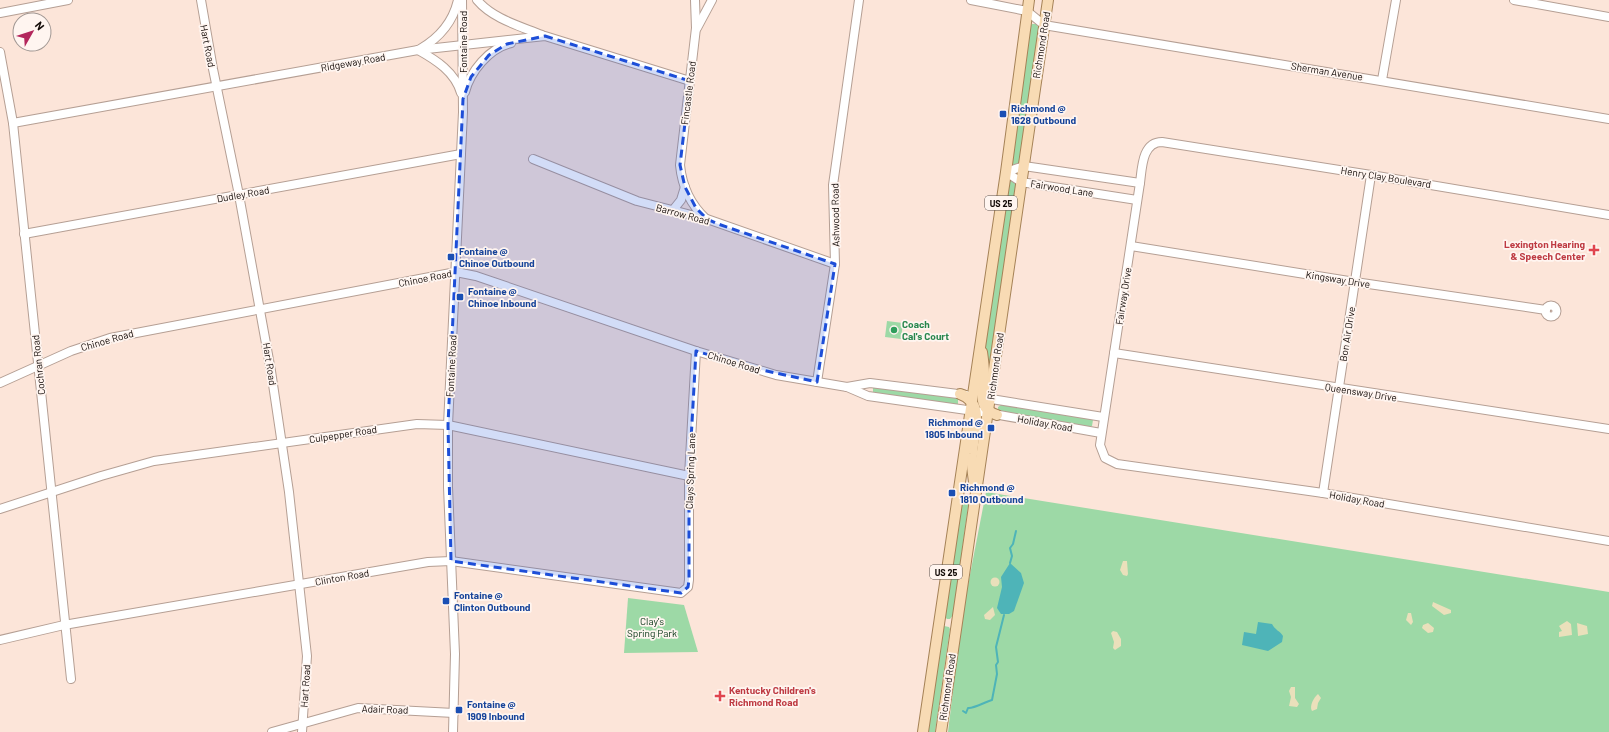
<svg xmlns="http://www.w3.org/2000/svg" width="1609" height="732" font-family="Barlow,sans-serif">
<rect width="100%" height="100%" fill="#fce5d9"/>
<g fill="#9dd9a6">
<path d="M1032 24H1036L1039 28 1020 162 1019 164 1014 166 1012 165 1030 26Z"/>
<path d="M1011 179 1016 184 986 394 985 329 1009 180Z"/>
<path d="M887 321 903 323 901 339 885 337Z"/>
<path d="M873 387 957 397 958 398V405L873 393Z"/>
<path d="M1001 405 1090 418 1093 420 1092 426 1088 427 998 413V407Z"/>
<path d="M986 492 1609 592V732H948L962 616Z"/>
<path d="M966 497 969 500 953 615 950 619H947L944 616 961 498Z"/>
<path d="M628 598 684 605 698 652 624 653Z"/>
<path d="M944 626 949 627 950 629 935 732H927Z"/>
</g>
<g fill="#eae0bb">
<path d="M1123 561H1127L1128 574 1127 576 1123 575 1120 570Z"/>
<circle cx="995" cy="582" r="4.5"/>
<path d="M1433 602 1451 610V613L1444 615 1432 606Z"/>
<path d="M993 607 995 615 990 620 985 619 984 615Z"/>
<path d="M1408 613H1411L1413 622 1411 625 1406 620Z"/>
<path d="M1567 621 1571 624 1572 635 1559 637V632L1562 631 1559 626Z"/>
<path d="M1428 623 1434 628 1433 632 1428 633 1422 628 1423 625Z"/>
<path d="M1577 623 1587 626 1588 634 1578 636Z"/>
<path d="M1113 631 1117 632 1121 639V646L1115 650 1113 648 1114 642 1111 633Z"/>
<path d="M1291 687H1295V698L1299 704 1297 707 1289 706 1291 697 1289 691Z"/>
<path d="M1318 694 1321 698 1318 703 1317 709 1312 711C1309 706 1314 697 1318 694Z"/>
</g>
<g fill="#4eb4b8">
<path d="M1010 563 1021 573 1024 583 1014 611 1009 614H1001L997 608 1002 587 1001 577Z"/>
<path d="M1258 622 1272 624C1275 630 1280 631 1283 636L1282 642 1268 651 1242 645 1244 632 1256 634Z"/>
</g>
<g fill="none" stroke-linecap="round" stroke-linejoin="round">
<g stroke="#4eb4b8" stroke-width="2">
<path d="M1010 563 1012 556 1010 548 1013 544 1016 531"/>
<path d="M963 711 966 713 968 708C973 709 985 702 992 700L997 674 996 665 998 662 996 647 1004 615"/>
</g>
<g stroke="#b59f94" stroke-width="10">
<g id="minor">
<path d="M201 0 213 69 239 195 271 371 289 492 307 656 302 732"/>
<path d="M477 0C493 19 520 26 542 35"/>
<path d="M695 0 696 28 680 165C682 186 690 204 706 219"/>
<path d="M971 0 1027 11 1044 25 1609 119"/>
<path d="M1514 0 1609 17"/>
<path d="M0 13 68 0"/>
<path d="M697 28 712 0"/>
<path d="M420 49C439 38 453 22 458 0"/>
<path d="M418 50C436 60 455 72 461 93"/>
<path d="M0 52 13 123 71 679"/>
<path d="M1382 80 1396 0"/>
<path d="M465 92C470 72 489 48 511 43"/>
<path d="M13 123 418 50 545 36 690 81"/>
<path d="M533 159 637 201 707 219 835 264"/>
<path d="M1006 172 1024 166 1140 183"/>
<path d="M1006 172 1021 182 1137 200"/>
<path d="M673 210 681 200 685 187"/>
<path d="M1609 215 1371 175 1162 142C1142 142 1142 168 1140 183L1100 445 1105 458 1117 464 1323 493 1609 541"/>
<path d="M24 234 461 154"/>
<path d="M1131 246 1355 282 1546 310"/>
<circle cx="1551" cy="311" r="5.5"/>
<path d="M1114 353 1609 429"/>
<path d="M817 382 835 264 833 185 859 0"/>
<path d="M0 383 71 351 110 338 456 272 476 276 696 351 776 375 847 387 868 396 988 413 1101 433"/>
<path d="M847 387 870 383 966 395"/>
<path d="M985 398 1103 417"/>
<path d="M1323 493 1371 175"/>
<path d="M0 509 101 476 154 461 417 424 448 425 689 476"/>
<path d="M0 640 64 625 428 562 451 561 681 593 688 587 689 580V476L696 351"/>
<path d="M272 732 358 708 454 713"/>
<path d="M453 732 455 654 448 487V425L463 112 462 0"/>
</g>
</g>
<g stroke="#a58257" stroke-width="12">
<g id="major">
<path d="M982 352C983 359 984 367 984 374 984 390 976 409 997 415"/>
<path d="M960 394C986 403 973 433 972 454 971 464 973 473 974 482"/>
<path d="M923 732 1006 172 1029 0"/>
<path d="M941 732 1048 0"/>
</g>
</g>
<use href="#minor" stroke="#fff" stroke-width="8"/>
<use href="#major" stroke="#f8dbb4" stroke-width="10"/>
</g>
<path fill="#1d4ed8" fill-opacity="0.2" stroke="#1d4ed8" stroke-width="3" stroke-dasharray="8 5" stroke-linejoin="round" d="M545 36 690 81 680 165 685 187 696 208 707 219 718 224 835 264 817 382 753 368 696 351 689 476V580L688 587 681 593 451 561 448 425 463 99 471 77 489 55 507 44Z"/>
<g fill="#1a4fb4" stroke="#fff5f0" stroke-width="1.5">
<rect x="999" y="110" width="8" height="8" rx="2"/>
<rect x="447" y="253" width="8" height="8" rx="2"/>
<rect x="456" y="293" width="8" height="8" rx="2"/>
<rect x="987" y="424" width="8" height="8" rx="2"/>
<rect x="948" y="489" width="8" height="8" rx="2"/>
<rect x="442" y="597" width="8" height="8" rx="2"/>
<rect x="455" y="706" width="8" height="8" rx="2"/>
</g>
<g fill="#e0444e" stroke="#fff5f0" stroke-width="1.5">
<path d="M1592 244h4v4h4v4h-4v4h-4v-4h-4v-4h4z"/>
<path d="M718 690h4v4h4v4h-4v4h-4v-4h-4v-4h4z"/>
</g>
<circle fill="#2e9e5b" stroke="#fff5f0" stroke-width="1.5" cx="894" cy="330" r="4"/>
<g text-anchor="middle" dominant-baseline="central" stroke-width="3.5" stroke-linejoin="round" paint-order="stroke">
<g fill="#fff5f0" stroke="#59504d" stroke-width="1">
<rect x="985" y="196" width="32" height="14" rx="3"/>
<rect x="930" y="565" width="32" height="14" rx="3"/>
</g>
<g font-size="9" font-weight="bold" fill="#120a07">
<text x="1001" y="203">US 25</text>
<text x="946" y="572">US 25</text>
</g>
<g font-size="10" fill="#120a07" stroke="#fff5f0">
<text transform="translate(463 42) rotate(-90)">Fontaine Road</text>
<text transform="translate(1041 45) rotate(-81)">Richmond Road</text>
<text transform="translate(208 46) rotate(79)">Hart Road</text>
<text transform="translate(353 62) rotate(-10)">Ridgeway Road</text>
<text transform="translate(1327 71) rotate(9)">Sherman Avenue</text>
<text transform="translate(688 93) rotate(-83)">Fincastle Road</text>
<text transform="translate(1386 177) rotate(9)">Henry Clay Boulevard</text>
<text transform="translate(1062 188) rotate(9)">Fairwood Lane</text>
<text transform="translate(243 194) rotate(-10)">Dudley Road</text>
<text transform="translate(683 214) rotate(15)">Barrow Road</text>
<text transform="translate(835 215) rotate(-91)">Ashwood Road</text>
<text transform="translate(425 278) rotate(-11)">Chinoe Road</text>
<text transform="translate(1338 279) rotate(9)">Kingsway Drive</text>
<text transform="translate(1123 296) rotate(-81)">Fairway Drive</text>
<text transform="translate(1347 334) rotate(-81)">Bon Air Drive</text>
<text transform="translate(107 340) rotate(-16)">Chinoe Road</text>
<text transform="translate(734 362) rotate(17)">Chinoe Road</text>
<text transform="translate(270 364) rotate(81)">Hart Road</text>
<text transform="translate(38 365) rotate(-96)">Cochran Road</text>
<text transform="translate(451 366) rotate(-87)">Fontaine Road</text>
<text transform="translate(995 366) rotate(-82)">Richmond Road</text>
<text transform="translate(1361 392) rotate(9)">Queensway Drive</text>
<text transform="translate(1045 423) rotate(10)">Holiday Road</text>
<text transform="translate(343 434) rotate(-9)">Culpepper Road</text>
<text transform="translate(690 471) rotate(-88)">Clays Spring Lane</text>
<text transform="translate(1357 499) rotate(10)">Holiday Road</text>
<text transform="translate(342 577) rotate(-10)">Clinton Road</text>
<text transform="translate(305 686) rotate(-86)">Hart Road</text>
<text transform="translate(947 687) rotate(-82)">Richmond Road</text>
<text transform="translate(385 709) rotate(2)">Adair Road</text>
</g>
<g font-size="10" font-weight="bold" fill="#164399" stroke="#fff5f0" text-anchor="start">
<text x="1011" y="108">Richmond @<tspan x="1011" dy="12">1628 Outbound</tspan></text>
<text x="459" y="251">Fontaine @<tspan x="459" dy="12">Chinoe Outbound</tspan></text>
<text x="468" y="291">Fontaine @<tspan x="468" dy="12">Chinoe Inbound</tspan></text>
<text x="983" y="422" text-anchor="end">Richmond @<tspan x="983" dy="12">1805 Inbound</tspan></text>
<text x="960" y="487">Richmond @<tspan x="960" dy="12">1810 Outbound</tspan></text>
<text x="454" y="595">Fontaine @<tspan x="454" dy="12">Clinton Outbound</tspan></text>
<text x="467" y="704">Fontaine @<tspan x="467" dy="12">1909 Inbound</tspan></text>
</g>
<g font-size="10" font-weight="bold" fill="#be3a42" stroke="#fff5f0" text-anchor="end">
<text x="1585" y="244">Lexington Hearing<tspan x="1585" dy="12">&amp; Speech Center</tspan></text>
<text x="729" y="690" text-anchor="start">Kentucky Children's<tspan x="729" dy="12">Richmond Road</tspan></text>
</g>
<g font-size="10" font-weight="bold" fill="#27864d" stroke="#fff5f0" text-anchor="start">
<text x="902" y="324">Coach<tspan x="902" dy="12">Cal's Court</tspan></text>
</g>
<g font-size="10" fill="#053413" stroke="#fff5f0">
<text x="652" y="621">Clay's<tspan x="652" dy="12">Spring Park</tspan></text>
</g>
</g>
<g transform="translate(32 32) rotate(51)"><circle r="19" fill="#fff5f0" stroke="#a09793"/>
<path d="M0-3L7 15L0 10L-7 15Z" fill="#b3265c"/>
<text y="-6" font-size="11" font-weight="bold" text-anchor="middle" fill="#120a07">N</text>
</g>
</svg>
